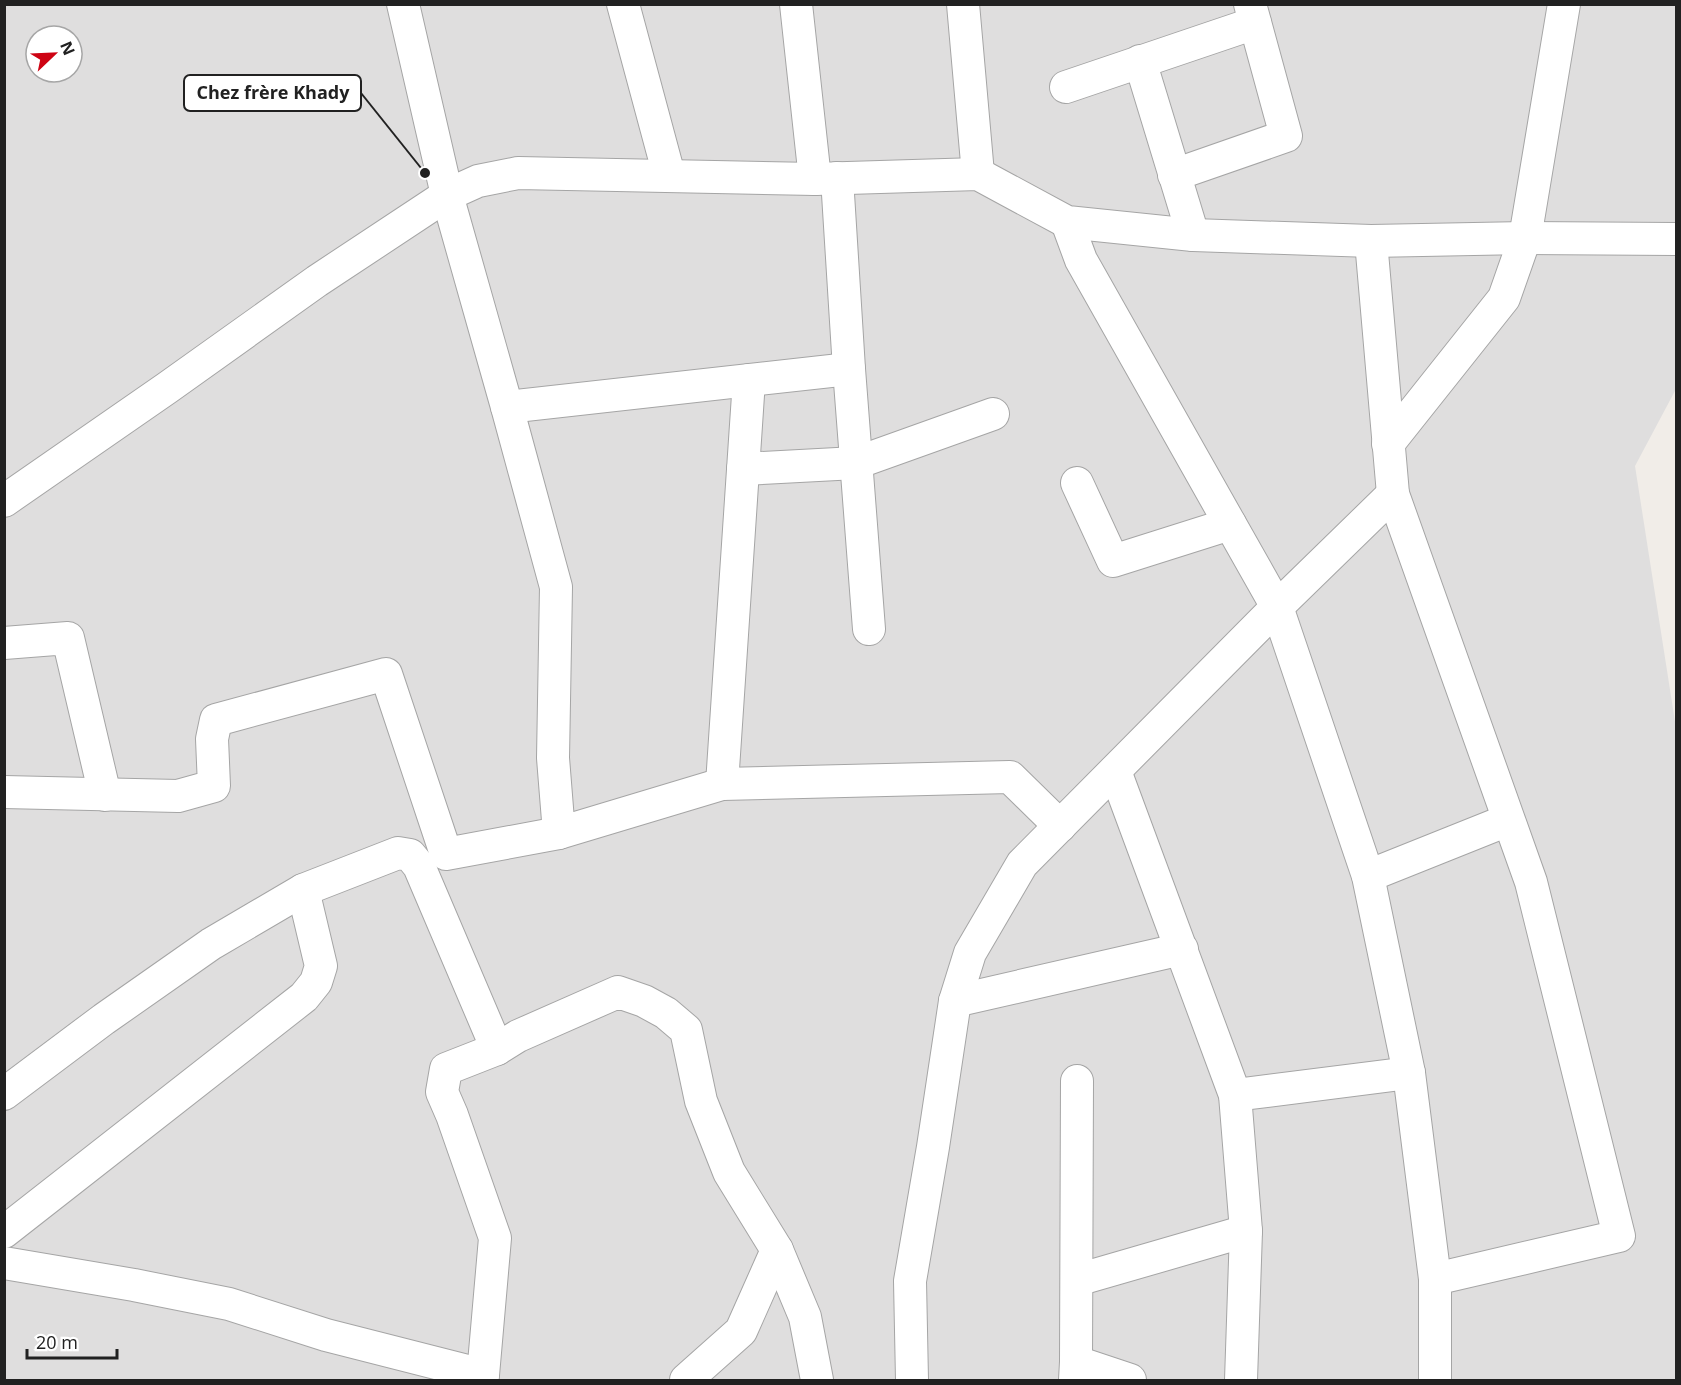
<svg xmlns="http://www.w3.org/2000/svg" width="1681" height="1385" font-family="'Open Sans',sans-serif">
<rect width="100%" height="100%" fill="#f1ede8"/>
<path fill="#dfdede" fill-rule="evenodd" d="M5 5H1676V389L1635 466 1676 728V1380H5ZM36 36H72V72H36Z"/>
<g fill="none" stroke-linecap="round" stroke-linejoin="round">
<g stroke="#a5a5a5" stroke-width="34">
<g id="minor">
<path d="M403 4 447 195 507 407 556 587 553 758 559 833 722 784 1010 777 1060 826"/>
<path d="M623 4 669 175"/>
<path d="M796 4 815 179"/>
<path d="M963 4 978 174"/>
<path d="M1140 61 1193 235"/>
<path d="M1066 87 1255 23"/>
<path d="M1174 175 1286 136 1250 4"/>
<path d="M837 178 849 369 869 629"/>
<path d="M1067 222 1081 260 1277 607 1368 876 1409 1073 1435 1279V1380"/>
<path d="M1371 241 1393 494 1531 882 1619 1236 1435 1279"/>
<path d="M507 407 849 369"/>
<path d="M1388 444 1504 298 1525 238 1564 4"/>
<path d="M743 469 856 463 993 414"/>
<path d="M1077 483 1113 561 1230 524"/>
<path d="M4 501 167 388 317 281 447 195 478 181 518 173 815 179 978 174 1067 222 1193 235 1371 241 1525 238 1676 239"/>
<path d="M4 643 68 638 105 795"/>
<path d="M1115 771 1235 1095 1246 1231 1241 1380"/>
<path d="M722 784 749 380"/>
<path d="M4 792 178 796 214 786 212 739 216 720 386 674 446 854 559 833"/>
<path d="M1368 876 1508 820"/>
<path d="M955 1001 1182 949"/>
<path d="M4 1094 104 1019 211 944 303 890 398 853 410 855 419 866 497 1049"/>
<path d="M1235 1095 1409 1073"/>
<path d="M4 1232 304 997 316 982 321 966 303 890"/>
<path d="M4 1263 134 1285 229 1304 326 1335 483 1375 481 1380"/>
<path d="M1077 1280 1246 1231"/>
<path d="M1076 1362 1130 1380"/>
<path d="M483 1375 495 1238 452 1115 442 1092 446 1069 497 1049 518 1036 618 992 644 1001 666 1013 686 1030 701 1101 729 1172 777 1250 805 1317 817 1380"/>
<path d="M686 1380 741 1331 777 1250"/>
<path d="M912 1380 910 1281 933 1147 955 1001 970 953 1022 864 1277 607 1393 494"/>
<path d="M1075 1380 1076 1362 1077 1081"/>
</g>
</g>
<use href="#minor" stroke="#fff" stroke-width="32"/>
</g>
<path fill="none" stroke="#212121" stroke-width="2" d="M425 173L361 93"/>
<circle fill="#212121" stroke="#fff" stroke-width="2" cx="425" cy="173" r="6"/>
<rect fill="#fff" stroke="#212121" stroke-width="2" x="184" y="75" width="177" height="36" rx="6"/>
<g font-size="18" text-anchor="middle" font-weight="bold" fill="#212121">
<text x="273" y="99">Chez frère Khady</text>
</g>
<rect width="1681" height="1385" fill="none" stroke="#212121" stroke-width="12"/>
<g transform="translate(54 54) rotate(67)"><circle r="28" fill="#ffffff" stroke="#a6a6a6" stroke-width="1.5"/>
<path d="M0-4.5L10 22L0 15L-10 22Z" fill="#ce0313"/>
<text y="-9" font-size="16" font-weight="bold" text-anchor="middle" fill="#212121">N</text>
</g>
<path d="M27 1349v9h90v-9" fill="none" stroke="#212121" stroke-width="3"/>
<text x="36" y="1349" font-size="18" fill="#212121" stroke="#ffffff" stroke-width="4.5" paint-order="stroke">20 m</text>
</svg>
